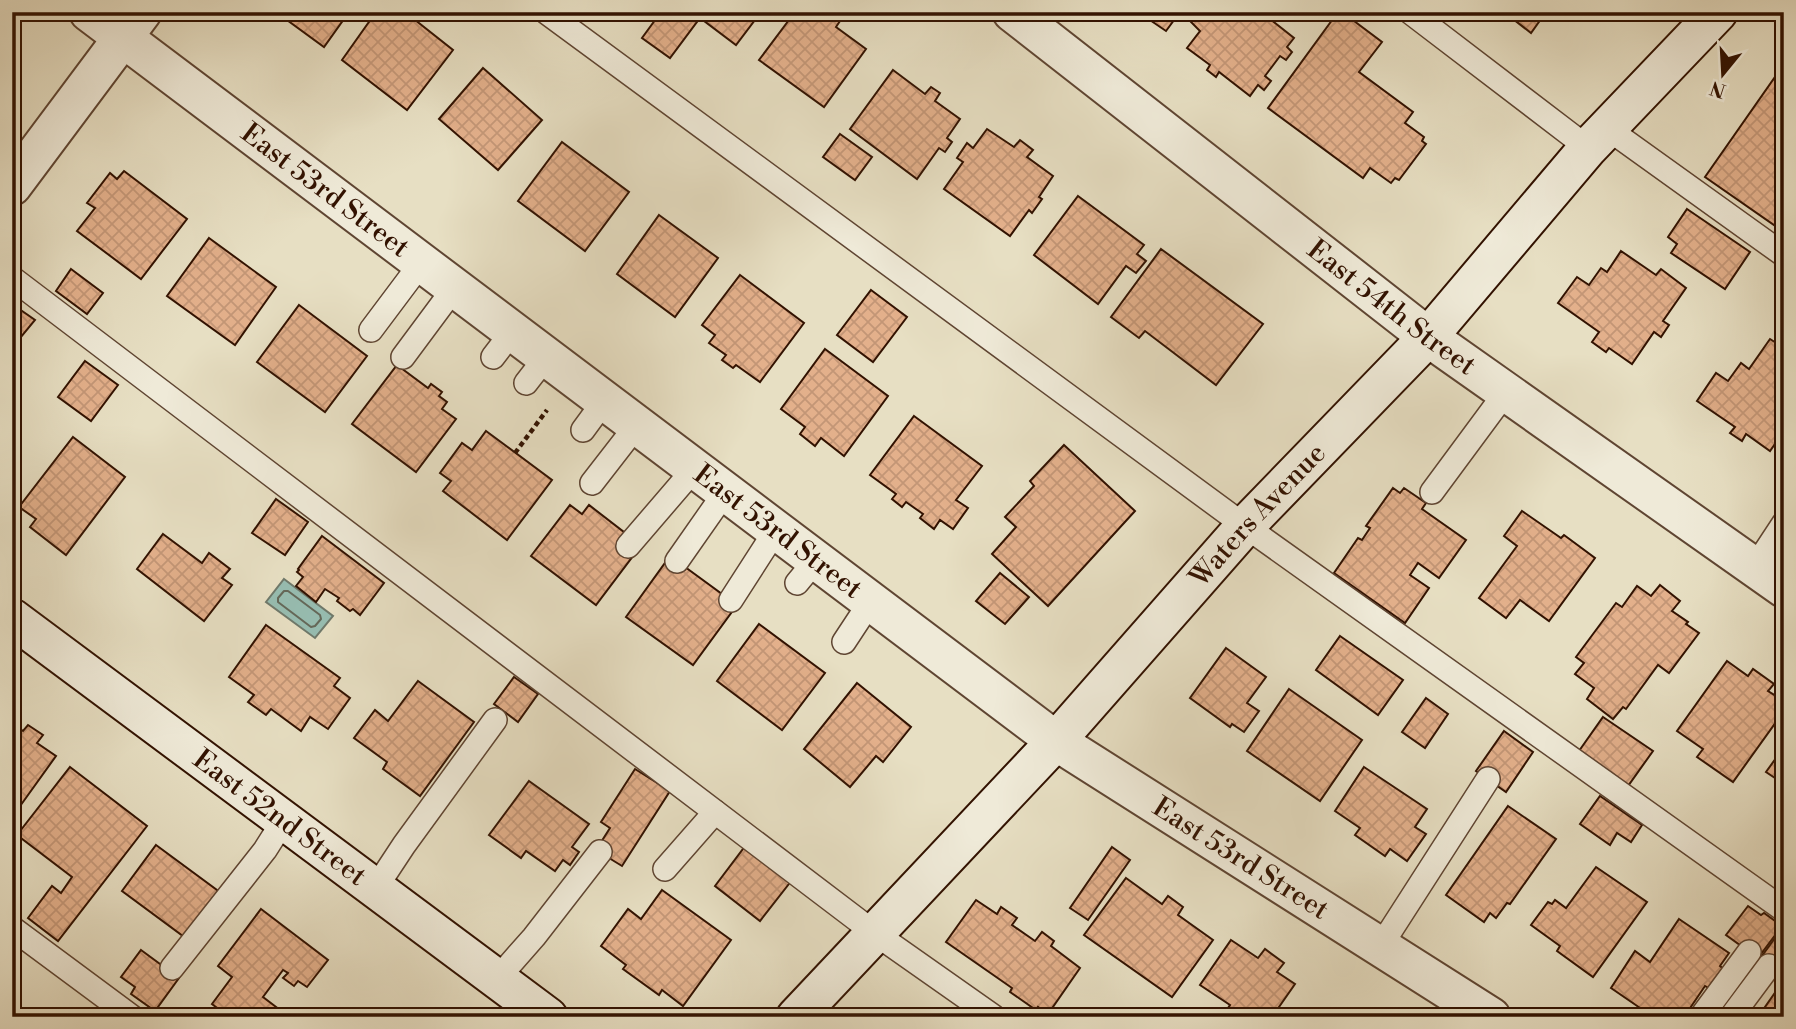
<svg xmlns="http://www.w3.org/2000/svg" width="1796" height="1029" font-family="'Libre Bodoni',serif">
<defs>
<pattern id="building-cross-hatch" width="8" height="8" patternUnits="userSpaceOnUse" patternTransform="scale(1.75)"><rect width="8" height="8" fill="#e3b08b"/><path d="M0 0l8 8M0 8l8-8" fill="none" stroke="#c39676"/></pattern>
</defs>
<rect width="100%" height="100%" fill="#e7dfc3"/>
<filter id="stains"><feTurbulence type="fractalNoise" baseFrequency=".00286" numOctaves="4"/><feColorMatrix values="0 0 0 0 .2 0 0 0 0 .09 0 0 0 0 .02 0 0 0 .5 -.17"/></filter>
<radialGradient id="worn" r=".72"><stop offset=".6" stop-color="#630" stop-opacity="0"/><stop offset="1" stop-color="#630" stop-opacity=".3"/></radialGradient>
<path fill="#97bdb1" stroke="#6f796b" stroke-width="2" d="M284 579 333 616 315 638 266 602Z"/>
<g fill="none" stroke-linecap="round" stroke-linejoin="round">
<path stroke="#646859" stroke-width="2" d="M284 591H288L320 615 321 619 315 626 311 627 278 602V598Z"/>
</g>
<g fill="url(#building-cross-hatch)" stroke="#321201" stroke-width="2">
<path d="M276 12H349L324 47Z"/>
<path d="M376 12H405L453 50 407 110 342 60Z"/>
<path d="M661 12H761L736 45 700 18 670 58 642 38Z"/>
<path d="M795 12H802L810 18 814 12H816L825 19 830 13 840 21 836 27 866 49 824 107 759 60Z"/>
<path d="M1129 12H1180L1166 31 1141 14 1137 19Z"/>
<path d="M1213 12H1261L1294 38 1287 47 1292 52 1286 60 1280 56 1265 76 1271 81 1264 90 1258 85 1250 96 1219 72 1216 77 1207 70 1210 65 1187 48 1200 31 1191 22 1198 13 1207 20Z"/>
<path d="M1338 12H1342L1382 42 1359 72 1413 112 1405 123 1424 137 1422 141 1426 144 1399 180 1395 178 1391 183 1370 168 1363 178 1268 108Z"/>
<path d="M1504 12H1546L1531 33Z"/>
<path d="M1784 64V232L1705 177Z"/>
<path d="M483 68 542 120 498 170 439 119Z"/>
<path d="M893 70 925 94 931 87 940 93 935 101 960 119 947 138 952 142 945 152 939 148 917 179 850 129Z"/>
<path d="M987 129 1014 147 1020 140 1033 150 1027 157 1053 176 1039 197 1042 199 1032 213 1029 210 1010 236 944 189 963 162 957 158 967 143 973 148Z"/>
<path d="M840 134 872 157 855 180 823 157Z"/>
<path d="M562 142 629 192 585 251 518 201Z"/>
<path d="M124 171 187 219 141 279 77 231 95 208 87 203 110 173 117 179Z"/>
<path d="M1078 196 1144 245 1137 254 1146 261 1136 273 1126 266 1098 304 1034 255Z"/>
<path d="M1687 209 1750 252 1725 289 1671 253 1677 244 1668 237Z"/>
<path d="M659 215 718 258 675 317 617 274Z"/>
<path d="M209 238 276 287 235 345 167 296Z"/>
<path d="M1161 249 1263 324 1216 385 1145 331 1139 338 1111 317Z"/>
<path d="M1621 251 1656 275 1661 269 1686 288 1663 321 1669 325 1661 337 1654 332 1632 364 1609 348 1606 352 1592 342 1599 332 1558 303 1577 277 1589 285 1601 268 1607 272Z"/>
<path d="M71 269 103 293 87 314 56 291Z"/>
<path d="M740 275 804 323 760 382 736 365 733 368 722 360 726 355 709 343 715 335 702 325Z"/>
<path d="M871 290 907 317 873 362 837 335Z"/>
<path d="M12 304 35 320 21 337 12 331Z"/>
<path d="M299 305 367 356 325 412 257 362Z"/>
<path d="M1770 339 1784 348V431L1770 451 1746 434 1742 441 1730 433 1735 427 1697 401 1716 373 1728 381 1741 363 1749 369Z"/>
<path d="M825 349 888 396 844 456 821 438 815 446 800 434 805 427 781 409Z"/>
<path d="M85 361 118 385 91 421 58 397Z"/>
<path d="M397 365 428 388 431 384 442 392 439 396 447 402 442 409 456 419 416 472 352 424Z"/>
<path d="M914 416 982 466 956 500 968 508 953 529 940 520 934 529 920 518 923 514 906 502 902 507 892 499 896 494 870 475Z"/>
<path d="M486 431 552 480 507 540 443 491 451 481 440 473 462 443 472 450Z"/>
<path d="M73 437 125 477 66 555 30 527 36 519 19 507Z"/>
<path d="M1064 445 1135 511 1048 606 992 554 1016 527 1005 517 1034 486 1030 481Z"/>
<path d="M1393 488 1400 493 1404 488 1426 503 1422 509 1466 540 1439 578 1418 563 1410 575 1429 588 1405 623 1334 573 1358 538 1362 540 1370 528 1366 526Z"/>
<path d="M276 499 308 522 285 555 252 533Z"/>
<path d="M570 505 582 514 589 505 629 536 636 552 596 605 531 556Z"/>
<path d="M1522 511 1561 538 1564 535 1595 558 1549 621 1520 600 1506 618 1479 598 1517 546 1504 536Z"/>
<path d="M163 534 202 563 209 553 230 569 222 578 232 585 204 621 137 569Z"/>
<path d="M322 536 384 583 360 615 353 609 350 611 337 601 339 598 325 589 316 602 296 586 303 577 297 572 299 570 298 569Z"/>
<path d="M670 556 737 605 693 665 626 617Z"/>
<path d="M1000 573 1029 597 1005 624 976 601Z"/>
<path d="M1660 585 1680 601 1672 611 1688 622 1686 624 1699 633 1669 673 1658 665 1626 709 1623 707 1613 719 1587 699 1594 688 1575 674 1584 663 1576 657 1616 603 1622 607 1637 586 1651 596Z"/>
<path d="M759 624 825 673 782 730 717 681Z"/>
<path d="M266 625 340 678 334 686 350 698 328 729 310 717 301 731 271 709 266 715 248 702 254 695 229 677Z"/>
<path d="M1340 636 1403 680 1378 715 1316 670Z"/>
<path d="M1226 648 1266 677 1247 703 1259 711 1244 732 1232 724 1230 727 1190 698Z"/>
<path d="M1727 661 1748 676 1753 669 1774 684 1768 691 1784 701V711L1733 782 1697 757 1703 749 1677 731Z"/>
<path d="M514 677 538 694 518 722 494 704Z"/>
<path d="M418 681 474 722 420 796 383 769 387 762 354 738 375 710 388 721Z"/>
<path d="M857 683 911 727 883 762 876 756 850 787 804 749Z"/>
<path d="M1289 689 1362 740 1320 801 1247 751Z"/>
<path d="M1426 698 1448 714 1425 748 1402 732Z"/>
<path d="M1603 717 1653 751 1628 786 1579 751Z"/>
<path d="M12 723 23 731 28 725 43 735 37 743 56 756 18 809 12 805Z"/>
<path d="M1504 731 1533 752 1506 792 1476 771Z"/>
<path d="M1784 747V784L1766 772Z"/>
<path d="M70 767 147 826 58 941 28 918 52 886 61 893 72 877 17 835Z"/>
<path d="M1364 767 1427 809 1415 827 1426 834 1407 861 1390 849 1385 856 1355 835 1360 828 1335 811Z"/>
<path d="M635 769 670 791 622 866 596 850 610 828 601 822Z"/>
<path d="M529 781 589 824 572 847 579 852 570 865 563 860 555 871 526 851 521 858 489 835Z"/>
<path d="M1600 796 1642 825 1631 842 1617 833 1610 845 1580 824Z"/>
<path d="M1508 806 1556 839 1510 904 1507 903 1496 918 1490 913 1484 922 1446 895Z"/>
<path d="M156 845 221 893 187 939 122 891Z"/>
<path d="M746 845 792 880 760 921 715 886Z"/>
<path d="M1112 847 1130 860 1088 920 1070 908Z"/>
<path d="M1596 867 1647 902 1593 977 1557 951 1560 946 1531 925 1548 902 1552 904 1555 900 1566 908Z"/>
<path d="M1126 878 1162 904 1168 896 1183 907 1178 915 1213 940 1172 997 1084 935Z"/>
<path d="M662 890 731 940 683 1006 662 990 659 995 623 969 626 965 601 946 628 909 641 919Z"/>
<path d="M976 900 997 914 1001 907 1017 918 1012 925 1035 941 1042 932 1054 941 1051 946 1080 968 1048 1014 1038 1007 1036 1010 1010 992 1012 988 946 942Z"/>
<path d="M1748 906 1761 915 1764 913 1782 926 1758 958 1726 935Z"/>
<path d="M261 909 328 960 307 987 298 981 294 986 283 978 288 973 283 970 263 997 288 1016 287 1017H229L212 1004 232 977 218 966Z"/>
<path d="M1679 919 1729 953 1720 966 1725 970 1712 990 1705 986 1684 1017H1639L1643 1010 1611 988 1635 951 1650 962Z"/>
<path d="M1783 927 1784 928V978L1759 960Z"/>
<path d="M1231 940 1258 958 1265 949 1284 963 1277 972 1295 984 1272 1017H1222L1230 1005 1200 985Z"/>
<path d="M141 950 179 978 155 1011 131 994 135 987 121 977Z"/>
<path d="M1779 987 1784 991V1017H1758Z"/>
</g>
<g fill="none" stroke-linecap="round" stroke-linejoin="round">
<g stroke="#5f4532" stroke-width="26">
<g id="service">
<path d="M546 12 1245 526 1784 910"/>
<path d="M1410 12 1588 148"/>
<path d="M1607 128 1784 255"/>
<path d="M12 278 876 934 994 1017"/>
<path d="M371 330 422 262"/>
<path d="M403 357 455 287"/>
<path d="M493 357 513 331"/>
<path d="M526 383 547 356"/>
<path d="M583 430 605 400"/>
<path d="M592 483 637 425"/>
<path d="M1432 492 1506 392"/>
<path d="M628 546 695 468"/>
<path d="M677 561 726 491"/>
<path d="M1755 567 1784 523"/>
<path d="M797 583 816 560"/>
<path d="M731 600 776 530"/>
<path d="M844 642 871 601"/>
<path d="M665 869 715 812"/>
<path d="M375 889 404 845 495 720"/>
<path d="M12 928 132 1017"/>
<path d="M1380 947 1488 779"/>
<path d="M172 968 265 850 284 820"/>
<path d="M497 979 534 937 600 852"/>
<path d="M1701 1017 1749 952"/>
<path d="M1731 1017 1769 966"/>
</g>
</g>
<g stroke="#5f4532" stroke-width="42">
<g id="minor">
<path id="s1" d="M89 12 1056 741 1491 1017"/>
<path id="s2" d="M1012 12 1428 337 1784 588"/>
<path d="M12 186 142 12"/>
</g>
</g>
<g stroke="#321201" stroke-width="42">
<g id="secondary">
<path id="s3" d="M12 618 548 1017"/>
<path id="s4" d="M796 1017 1056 741 1245 526 1428 337 1588 148 1718 12"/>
</g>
</g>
<path stroke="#321201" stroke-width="4.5" stroke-dasharray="5 3.5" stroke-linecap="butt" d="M515 453 547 410"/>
<use href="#service" stroke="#efead8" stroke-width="23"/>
<use href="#minor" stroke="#efead8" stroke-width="38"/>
<use href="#secondary" stroke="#efead8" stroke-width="38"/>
</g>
<g text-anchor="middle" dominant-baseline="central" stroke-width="6" stroke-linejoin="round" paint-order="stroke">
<g font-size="28" fill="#321201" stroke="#efead8">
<text stroke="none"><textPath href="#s1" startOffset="296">East 53rd Street</textPath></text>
<text stroke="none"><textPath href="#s2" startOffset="481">East 54th Street</textPath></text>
<text stroke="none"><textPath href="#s4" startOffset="682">Waters Avenue</textPath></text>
<text stroke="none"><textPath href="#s1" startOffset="863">East 53rd Street</textPath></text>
<text stroke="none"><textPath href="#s3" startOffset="334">East 52nd Street</textPath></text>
<text stroke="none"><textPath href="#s1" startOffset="1430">East 53rd Street</textPath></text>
</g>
</g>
<rect width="1796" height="1029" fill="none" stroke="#e7dfc3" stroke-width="42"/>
<rect x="14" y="14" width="1768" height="1001" fill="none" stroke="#321201" stroke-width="3.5"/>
<rect x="21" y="21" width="1754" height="987" fill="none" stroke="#321201" stroke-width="2"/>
<g transform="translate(1723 74) rotate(198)" stroke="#efead8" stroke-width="5" paint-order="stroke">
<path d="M0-5L12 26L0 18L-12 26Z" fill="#321201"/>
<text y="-10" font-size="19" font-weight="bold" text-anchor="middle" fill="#321201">N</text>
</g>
<rect width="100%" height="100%" filter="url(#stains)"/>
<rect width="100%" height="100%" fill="url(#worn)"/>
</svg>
